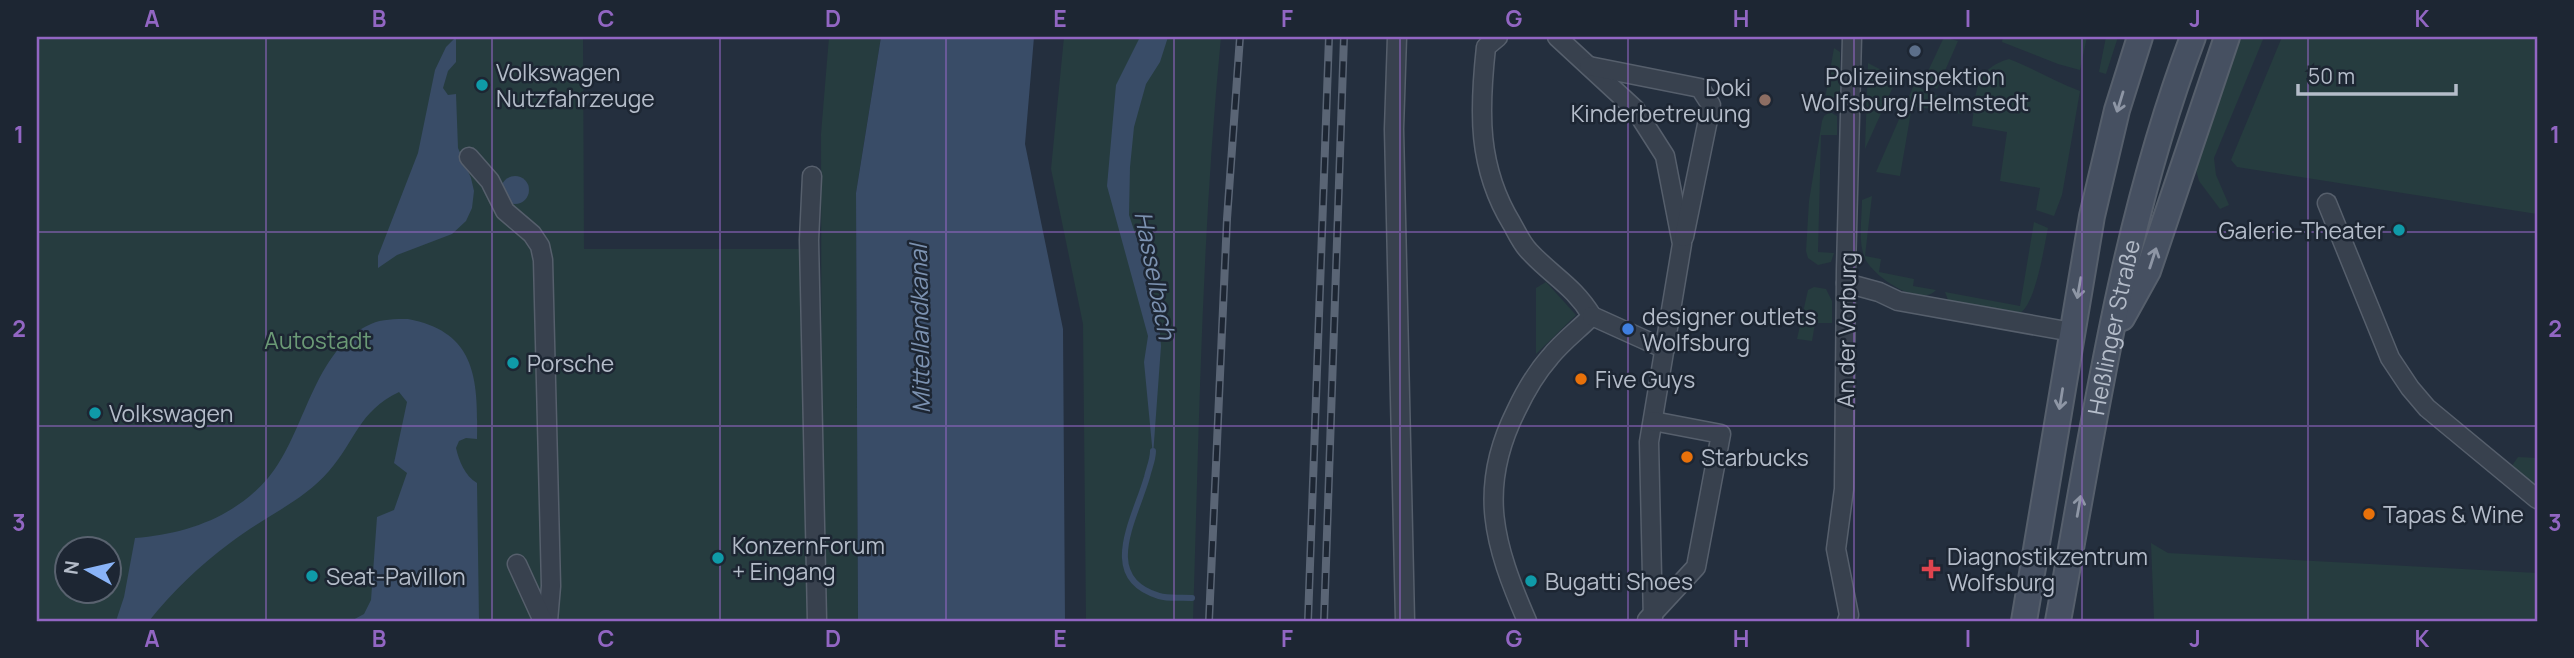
<svg xmlns="http://www.w3.org/2000/svg" width="2574" height="658" font-family="Manrope,sans-serif">
<rect width="100%" height="100%" fill="#242f3e"/>
<g fill="#263c3f" fill-rule="evenodd">
<path d="M37 37H583L584 249H805L809 621H37ZM66 550H108V592H66Z"/>
<path d="M829 37H881L856 193 858 621H822L821 134Z"/>
<path d="M1064 37H1221C1202 231 1199 426 1193 621H1086L1083 324 1051 169Z"/>
<path d="M1944 37 1958 41 1937 89 1923 82Z"/>
<path d="M2003 37H2087L2080 70 2058 64 2002 42Z"/>
<path d="M2106 37H2118L2106 74 2099 72Z"/>
<path d="M2238 37H2264L2214 158 2216 175 2229 205 2220 209 2199 181 2195 166Z"/>
<path d="M2282 37H2537V214L2237 167 2231 160Z"/>
<path d="M1834 48 1840 52V90L1832 100 1825 99Z"/>
<path d="M2009 59C2033 68 2055 82 2080 91L2062 195 2054 216 2036 210 2040 188 2000 181 2007 132 1972 126C1976 95 1973 69 2009 59Z"/>
<path d="M1868 63 1897 78 1865 149Z"/>
<path d="M1914 85 1962 107V114L1912 106 1900 176 1876 172Z"/>
<path d="M1830 112 1837 116V135H1821L1818 252 1834 253 1831 262 1818 265 1808 258 1806 251 1809 201 1822 121 1824 116Z"/>
<path d="M1872 196 1865 256 1881 259 1879 272 1914 279 1913 286 1936 290C1920 309 1870 275 1864 256 1858 239 1862 218 1862 200Z"/>
<path d="M2034 222 2048 228C2044 247 2036 304 2019 314L1948 300 1945 292 2020 306Z"/>
<path d="M1546 282 1576 315 1536 354V288Z"/>
<path d="M1814 287 1826 289 1832 301V323H1815L1812 341 1797 339 1808 290Z"/>
<path d="M2518 457 2537 458V499L2507 473Z"/>
<path d="M2151 543 2168 553 2537 573V621H2121V619H2154Z"/>
</g>
<g fill="#394c67">
<path d="M456 37V62L448 71 443 88 448 95 456 94 458 148 471 178 474 191 472 208 466 221 452 234 397 255 378 268V256L418 153 435 70 446 47Z"/>
<path d="M881 37H1034L1025 144 1063 329 1065 621H858L856 193Z"/>
<path d="M1140 37H1168L1160 62 1146 84 1134 127 1130 167 1129 215 1150 278 1158 312 1161 346 1153 456 1144 362 1148 336 1107 186 1116 85Z"/>
<circle cx="515" cy="190" r="14"/>
<path d="M408 319C477 332 478 380 477 439L466 438 459 441 456 448C459 461 465 476 477 483L479 621H351L364 614 371 600 377 517 394 510 407 473 394 463 407 402 399 392C358 412 356 440 329 471 301 503 263 517 230 543 200 565 172 592 149 621H116L124 597 135 538C185 534 234 518 268 478 306 433 313 349 371 324 382 319 395 319 408 319Z"/>
</g>
<g fill="none" stroke-linecap="round" stroke-linejoin="round">
<path stroke="#394c67" stroke-width="6" d="M1153 451C1153 460 1149 468 1147 477 1135 519 1098 578 1159 596 1169 599 1182 597 1192 598"/>
<g stroke="#565f6c" stroke-width="21">
<g id="street">
<path d="M1397 37 1394 129 1405 621"/>
<path d="M1498 37 1486 47C1479 111 1477 167 1512 224 1517 233 1522 244 1529 251 1552 276 1574 286 1592 316 1578 330 1562 342 1550 357 1535 374 1525 392 1516 411 1477 489 1494 545 1527 621"/>
<path d="M1557 37 1635 109 1665 156 1682 244 1649 442 1653 621"/>
<path d="M1589 66 1700 88 1711 105 1684 237"/>
<path d="M469 157 490 181 505 211 532 234 540 246 543 260 551 586 548 621"/>
<path d="M812 176 809 240 817 621"/>
<path d="M2327 203 2390 358 2410 388 2427 408 2537 499"/>
<path d="M1846 283 1879 292 1898 301 2072 332"/>
<path d="M1592 316 1665 349"/>
<path d="M517 564 543 621"/>
<path d="M1647 620 1696 567 1721 434 1653 421"/>
<path d="M1847 621 1849 615 1836 549 1844 489 1846 270 1852 37"/>
</g>
</g>
<g stroke="#565f6c" stroke-width="28">
<g id="secondary">
<path d="M2122 318 2148 271 2227 37"/>
<path d="M2024 621 2092 216 2117 110 2140 37"/>
<path id="s1" d="M2058 621C2094 425 2122 224 2193 37"/>
</g>
</g>
<use href="#street" stroke="#38414e" stroke-width="18"/>
<use href="#secondary" stroke="#465061" stroke-width="24"/>
<g stroke="#5a6575" stroke-width="8">
<g id="rail">
<path d="M1209 621 1227 219 1240 37"/>
<path d="M1308 621 1329 37"/>
<path d="M1324 621 1344 37"/>
</g>
</g>
<use href="#rail" stroke="#1d2633" stroke-width="5" stroke-dasharray="16" stroke-linecap="butt"/>
</g>
<defs><path id="oneway-shaft" d="M-6 0H5M1.5-3L5.5 0L1.5 3" fill="none" stroke-width="1.6" stroke-linecap="round" stroke-linejoin="round" transform="scale(1.75)"/></defs>
<g stroke="#8e96a5">
<use href="#oneway-shaft" transform="translate(2120 102) rotate(107)"/>
<use href="#oneway-shaft" transform="translate(2153 258) rotate(-72)"/>
<use href="#oneway-shaft" transform="translate(2079 288) rotate(100)"/>
<use href="#oneway-shaft" transform="translate(2061 399) rotate(99)"/>
<use href="#oneway-shaft" transform="translate(2079 506) rotate(-80)"/>
</g>
<path fill="none" stroke="#9266c3" stroke-width="2" stroke-opacity="0.55" d="M266 37V621M492 37V621M720 37V621M946 37V621M1174 37V621M1400 37V621M1628 37V621M1854 37V621M2082 37V621M2308 37V621M37 232H2537M37 426H2537"/>
<circle fill="#5c6f8a" stroke="#1d2633" stroke-width="2.5" cx="1915" cy="51" r="7"/>
<g fill="#0f9aa8" stroke="#1d2633" stroke-width="2.5">
<circle cx="482" cy="85" r="7"/>
<circle cx="2399" cy="230" r="7"/>
<circle cx="513" cy="363" r="7"/>
<circle cx="95" cy="413" r="7"/>
<circle cx="718" cy="558" r="7"/>
<circle cx="312" cy="576" r="7"/>
<circle cx="1531" cy="581" r="7"/>
</g>
<circle fill="#8d6e63" stroke="#1d2633" stroke-width="2.5" cx="1765" cy="100" r="7"/>
<circle fill="#3f7fe0" stroke="#1d2633" stroke-width="2.5" cx="1628" cy="329" r="7"/>
<g fill="#e8710a" stroke="#1d2633" stroke-width="2.5">
<circle cx="1581" cy="379" r="7"/>
<circle cx="1687" cy="457" r="7"/>
<circle cx="2369" cy="514" r="7"/>
</g>
<path fill="#e0444e" stroke="#1d2633" stroke-width="2.5" d="M1927.5 558.5h7v7h7v7h-7v7h-7v-7h-7v-7h7z"/>
<g text-anchor="middle" dominant-baseline="central" stroke-width="5" stroke-linejoin="round" paint-order="stroke">
<g font-size="23" fill="#b4bcc9" stroke="#1d2633" text-anchor="start">
<text x="496" y="72">Volkswagen<tspan x="496" dy="26">Nutzfahrzeuge</tspan></text>
<text x="1915" y="76" text-anchor="middle">Polizeiinspektion<tspan x="1915" dy="26">Wolfsburg/Helmstedt</tspan></text>
<text x="1751" y="87" text-anchor="end">Doki<tspan x="1751" dy="26">Kinderbetreuung</tspan></text>
<text x="2385" y="230" text-anchor="end">Galerie-Theater</text>
<text x="1642" y="316">designer outlets<tspan x="1642" dy="26">Wolfsburg</tspan></text>
<text x="527" y="363">Porsche</text>
<text x="1595" y="379">Five Guys</text>
<text x="109" y="413">Volkswagen</text>
<text x="1701" y="457">Starbucks</text>
<text x="2383" y="514">Tapas &amp; Wine</text>
<text x="732" y="545">KonzernForum<tspan x="732" dy="26">+ Eingang</tspan></text>
<text x="1947" y="556">Diagnostikzentrum<tspan x="1947" dy="26">Wolfsburg</tspan></text>
<text x="326" y="576">Seat-Pavillon</text>
<text x="1545" y="581">Bugatti Shoes</text>
</g>
<g font-size="23" fill="#b4bcc9" stroke="#1d2633">
<text stroke="none"><textPath href="#s1" startOffset="299">Heßlinger Straße</textPath></text>
<text transform="translate(1846 330) rotate(-89)">An der Vorburg</text>
</g>
<g font-size="23" fill="#6b9a76" stroke="#1d2633">
<text x="318" y="340">Autostadt</text>
</g>
<g font-size="24" font-style="italic" fill="#7c92b1" stroke="#1d2633">
<text transform="translate(1156 275) rotate(79)">Hasselbach</text>
<text transform="translate(919 329) rotate(-91)">Mittellandkanal</text>
</g>
</g>
<rect width="2574" height="658" fill="none" stroke="#1d2633" stroke-width="77"/>
<g transform="translate(88 570) rotate(278)"><circle r="33" fill="#1d2633" stroke="#59626f" stroke-width="2"/>
<path d="M0-5L12 26L0 18L-12 26Z" fill="#8ab4f8"/>
<text y="-10" font-size="19" font-weight="bold" text-anchor="middle" fill="#b4bcc9">N</text>
</g>
<path d="M2298 84v10h158v-10" fill="none" stroke="#b4bcc9" stroke-width="3.5"/>
<text x="2308" y="84" font-size="21" fill="#b4bcc9" stroke="#1d2633" stroke-width="5" paint-order="stroke">50 m</text>
<rect x="38" y="38" width="2498" height="582" fill="none" stroke="#9266c3" stroke-width="2.5"/>
<g font-size="23" text-anchor="middle" font-weight="bold" fill="#9266c3">
<text x="152" y="27">A</text>
<text x="379" y="27">B</text>
<text x="606" y="27">C</text>
<text x="833" y="27">D</text>
<text x="1060" y="27">E</text>
<text x="1287" y="27">F</text>
<text x="1514" y="27">G</text>
<text x="1741" y="27">H</text>
<text x="1968" y="27">I</text>
<text x="2195" y="27">J</text>
<text x="2422" y="27">K</text>
<text x="19" y="143">1</text>
<text x="2555" y="143">1</text>
<text x="19" y="337">2</text>
<text x="2555" y="337">2</text>
<text x="19" y="531">3</text>
<text x="2555" y="531">3</text>
<text x="152" y="647">A</text>
<text x="379" y="647">B</text>
<text x="606" y="647">C</text>
<text x="833" y="647">D</text>
<text x="1060" y="647">E</text>
<text x="1287" y="647">F</text>
<text x="1514" y="647">G</text>
<text x="1741" y="647">H</text>
<text x="1968" y="647">I</text>
<text x="2195" y="647">J</text>
<text x="2422" y="647">K</text>
</g>
</svg>
